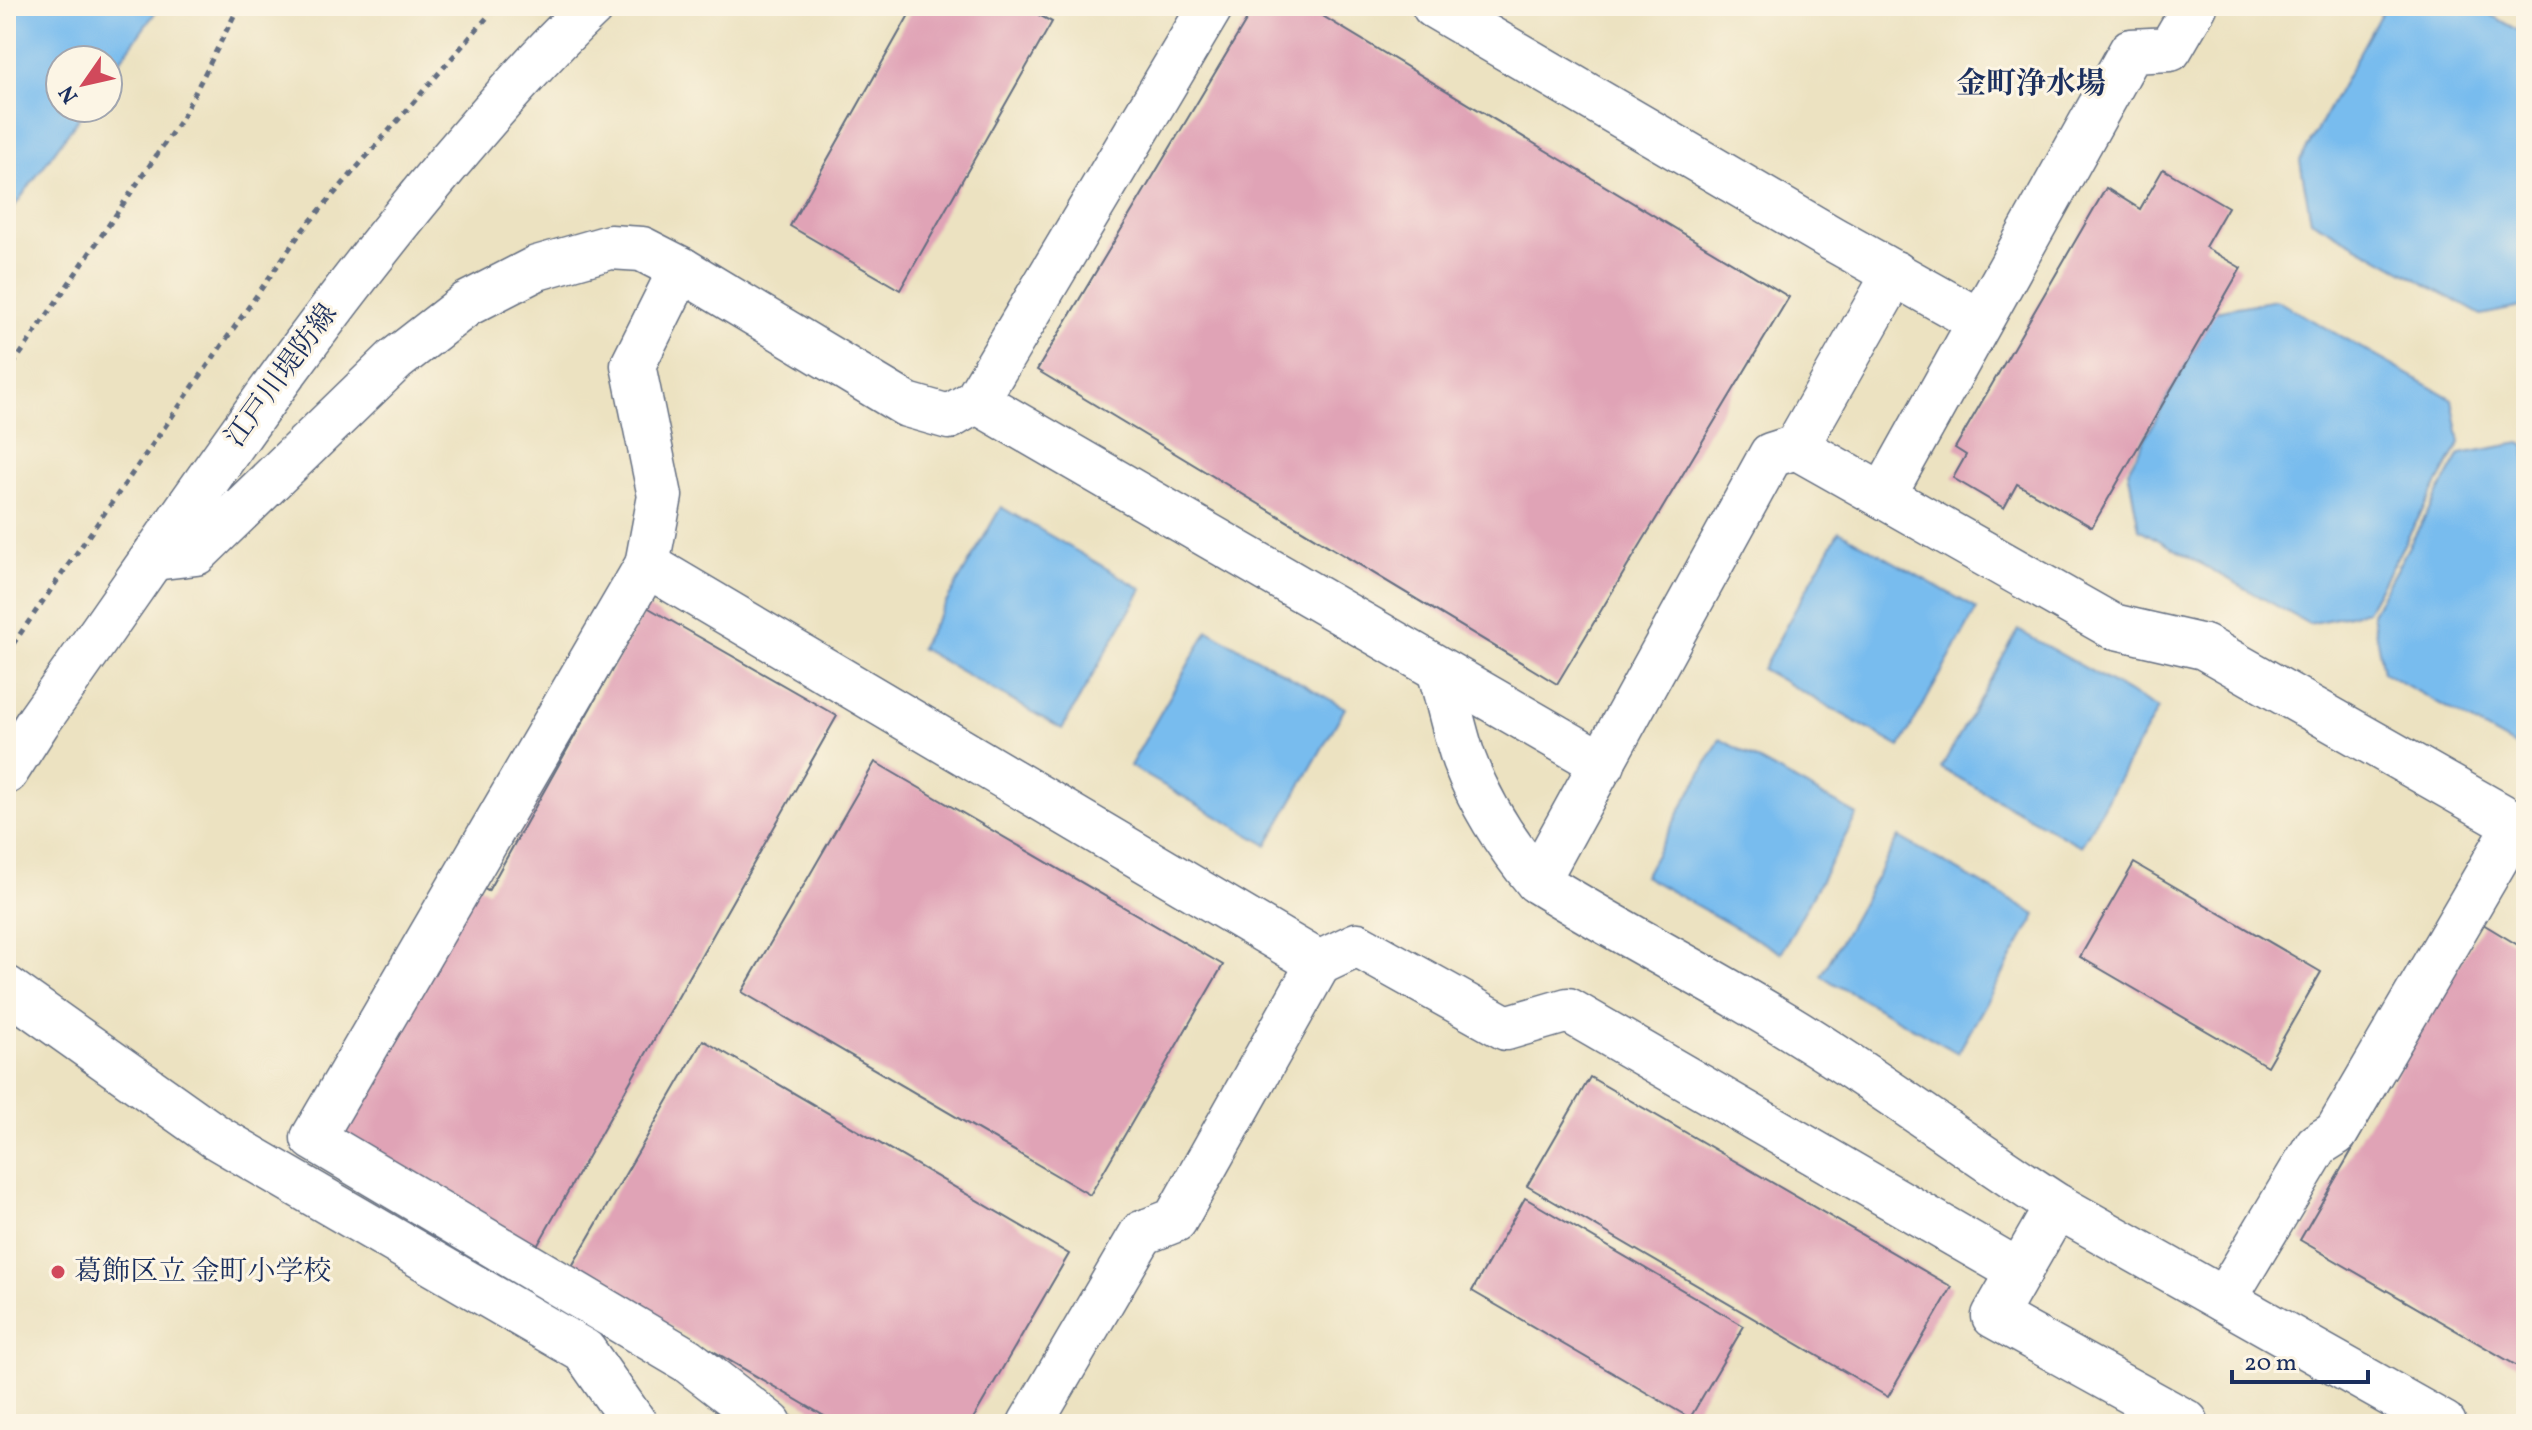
<svg xmlns="http://www.w3.org/2000/svg" width="2532" height="1430" font-family="Vollkorn,'Noto Serif JP',serif">
<rect width="100%" height="100%" fill="#fcf5e5"/>
<filter id="ink" filterUnits="userSpaceOnUse"><feTurbulence type="fractalNoise" baseFrequency=".0125" numOctaves="2"/><feDisplacementMap in="SourceGraphic" scale="16" xChannelSelector="R" yChannelSelector="G"/><feConvolveMatrix kernelMatrix="1 2 1 2 8 2 1 2 1" color-interpolation-filters="sRGB"/></filter>
<filter id="wash" filterUnits="userSpaceOnUse"><feTurbulence type="fractalNoise" baseFrequency=".006" numOctaves="4" result="noise"/><feDisplacementMap in="SourceGraphic" scale="32" xChannelSelector="R" yChannelSelector="G"/><feGaussianBlur stdDeviation="1.8" result="paint"/><feColorMatrix in="noise" values="0 0 0 0 0 0 0 0 0 0 0 0 0 0 0 0 0 1.4 0 .05"/><feComposite in="paint" operator="in"/></filter>
<g filter="url(#wash)">
<rect width="100%" height="100%" fill="#ece2c1"/>
<g fill="#78bcee" stroke="#4a76a6" stroke-width="2">
<path d="M6 6H160L108 77V60H60V108H86L6 218Z"/>
<path d="M2385 6H2475L2526 35V306L2481 315 2311 220 2300 161Z"/>
<path d="M2276 300 2452 399 2460 443 2367 611 2309 624 2139 529 2128 470 2215 311Z"/>
<path d="M2520 443 2526 446V752L2383 672 2372 613 2460 454Z"/>
<path d="M1001 507 1142 589 1062 729 920 648Z"/>
<path d="M1839 531 1977 609 1900 747 1762 669Z"/>
<path d="M1208 630 1345 708 1267 845 1130 766Z"/>
<path d="M2018 630 2158 709 2081 846 1941 768Z"/>
<path d="M1720 739 1857 815 1781 953 1644 876Z"/>
<path d="M1899 837 2036 915 1958 1053 1821 976Z"/>
</g>
<g id="blocks">
<g fill="#e0a3b6">
<path d="M914 6H1043L1039 15 1052 22 900 290 790 226Z"/>
<path d="M1255 6H1306L1789 297 1557 684 1037 370Z"/>
<path d="M2163 169 2228 207 2205 247 2241 268 2092 527 2017 484 2004 508 1953 478 1966 455 1955 448 2106 188 2140 209Z"/>
<path d="M647 607 837 716 535 1250 334 1136 476 884 488 891Z"/>
<path d="M875 762 1223 965 1090 1195 742 992Z"/>
<path d="M2134 863 2321 972 2267 1066 2080 957Z"/>
<path d="M2483 924 2526 950V1371L2300 1240Z"/>
<path d="M703 1040 1069 1254 970 1424H838L571 1268Z"/>
<path d="M1590 1077 1952 1287 1888 1397 1527 1186Z"/>
<path d="M1525 1198 1744 1326 1690 1418 1472 1291Z"/>
</g>
</g>
</g>
<g filter="url(#ink)">
<use href="#blocks" fill-opacity="0" stroke="#646e81" stroke-width="2"/>
<g fill="none" stroke-linecap="round" stroke-linejoin="round">
<g stroke="#646e81" stroke-width="47">
<g id="minor">
<path d="M1434 6 1831 238 1979 321"/>
<path d="M1895 273 1796 447 1771 455 1537 881C1626 937 1721 983 1810 1040 1894 1093 1973 1152 2057 1206L1994 1316 2186 1422 2184 1424"/>
<path d="M976 401 1603 764"/>
<path d="M1796 447 1883 496 2131 51 2170 49 2195 6"/>
<path d="M1883 496 2112 626 2204 647 2526 830"/>
<path d="M154 558 196 553 395 360 467 304 537 268 610 247 642 249 681 269"/>
<path d="M647 565 1319 963 1357 945 1506 1028 1568 1010 2020 1272"/>
<path d="M1439 670C1448 699 1454 731 1464 760 1481 805 1506 844 1537 881"/>
<path d="M6 988 216 1137 584 1351 635 1424"/>
<path d="M2057 1206 2444 1424"/>
<path d="M2224 1300 2317 1145 2336 1133 2516 825"/>
<path d="M770 1424 687 1360 313 1138 647 565 660 496 633 365 681 269 907 405 949 417 976 401 1211 6"/>
<path d="M1030 1424 1142 1233 1175 1220 1319 963"/>
</g>
</g>
<g stroke="#646e81" stroke-width="47">
<path id="major" d="M6 772 38 722C172 533 299 339 449 162 494 109 541 54 592 6"/>
</g>
<g stroke="#646e81" stroke-width="5" stroke-dasharray="6 6" stroke-linecap="butt">
<path d="M6 375 182 118 239 6"/>
<path d="M6 654 301 232 497 6"/>
</g>
<use href="#minor" stroke="#fff" stroke-width="44"/>
<use href="#major" stroke="#fff" stroke-width="44"/>
</g>
</g>
<circle fill="#d1495b" stroke="#fcf5e5" stroke-width="3" cx="58" cy="1272" r="8"/>
<g text-anchor="middle" dominant-baseline="central" stroke-width="6" stroke-linejoin="round" paint-order="stroke">
<g font-size="28" fill="#1b2f5e" stroke="#fcf5e5">
<text transform="translate(282 376) rotate(-54)">江戸川堤防線</text>
</g>
<g font-size="28" fill="#1b2f5e" stroke="#fcf5e5" text-anchor="start">
<text x="74" y="1272">葛飾区立 金町小学校</text>
</g>
<g font-size="30" font-weight="bold" fill="#1b2f5e" stroke="#fcf5e5">
<text x="2031" y="85">金町浄水場</text>
</g>
</g>
<rect width="2532" height="1430" fill="none" stroke="#fcf5e5" stroke-width="32"/>
<g transform="translate(84 84) rotate(236)"><circle r="38" fill="#fcf5e5" stroke="#a2a6af" stroke-width="2"/>
<path d="M0-6L14 30L0 20L-14 30Z" fill="#d1495b"/>
<text y="-12" font-size="22" font-weight="bold" text-anchor="middle" fill="#1b2f5e">N</text>
</g>
<path d="M2232 1370v12h136v-12" fill="none" stroke="#1b2f5e" stroke-width="4"/>
<text x="2244" y="1370" font-size="24" fill="#1b2f5e" stroke="#fcf5e5" stroke-width="6" paint-order="stroke">20 m</text>
</svg>
